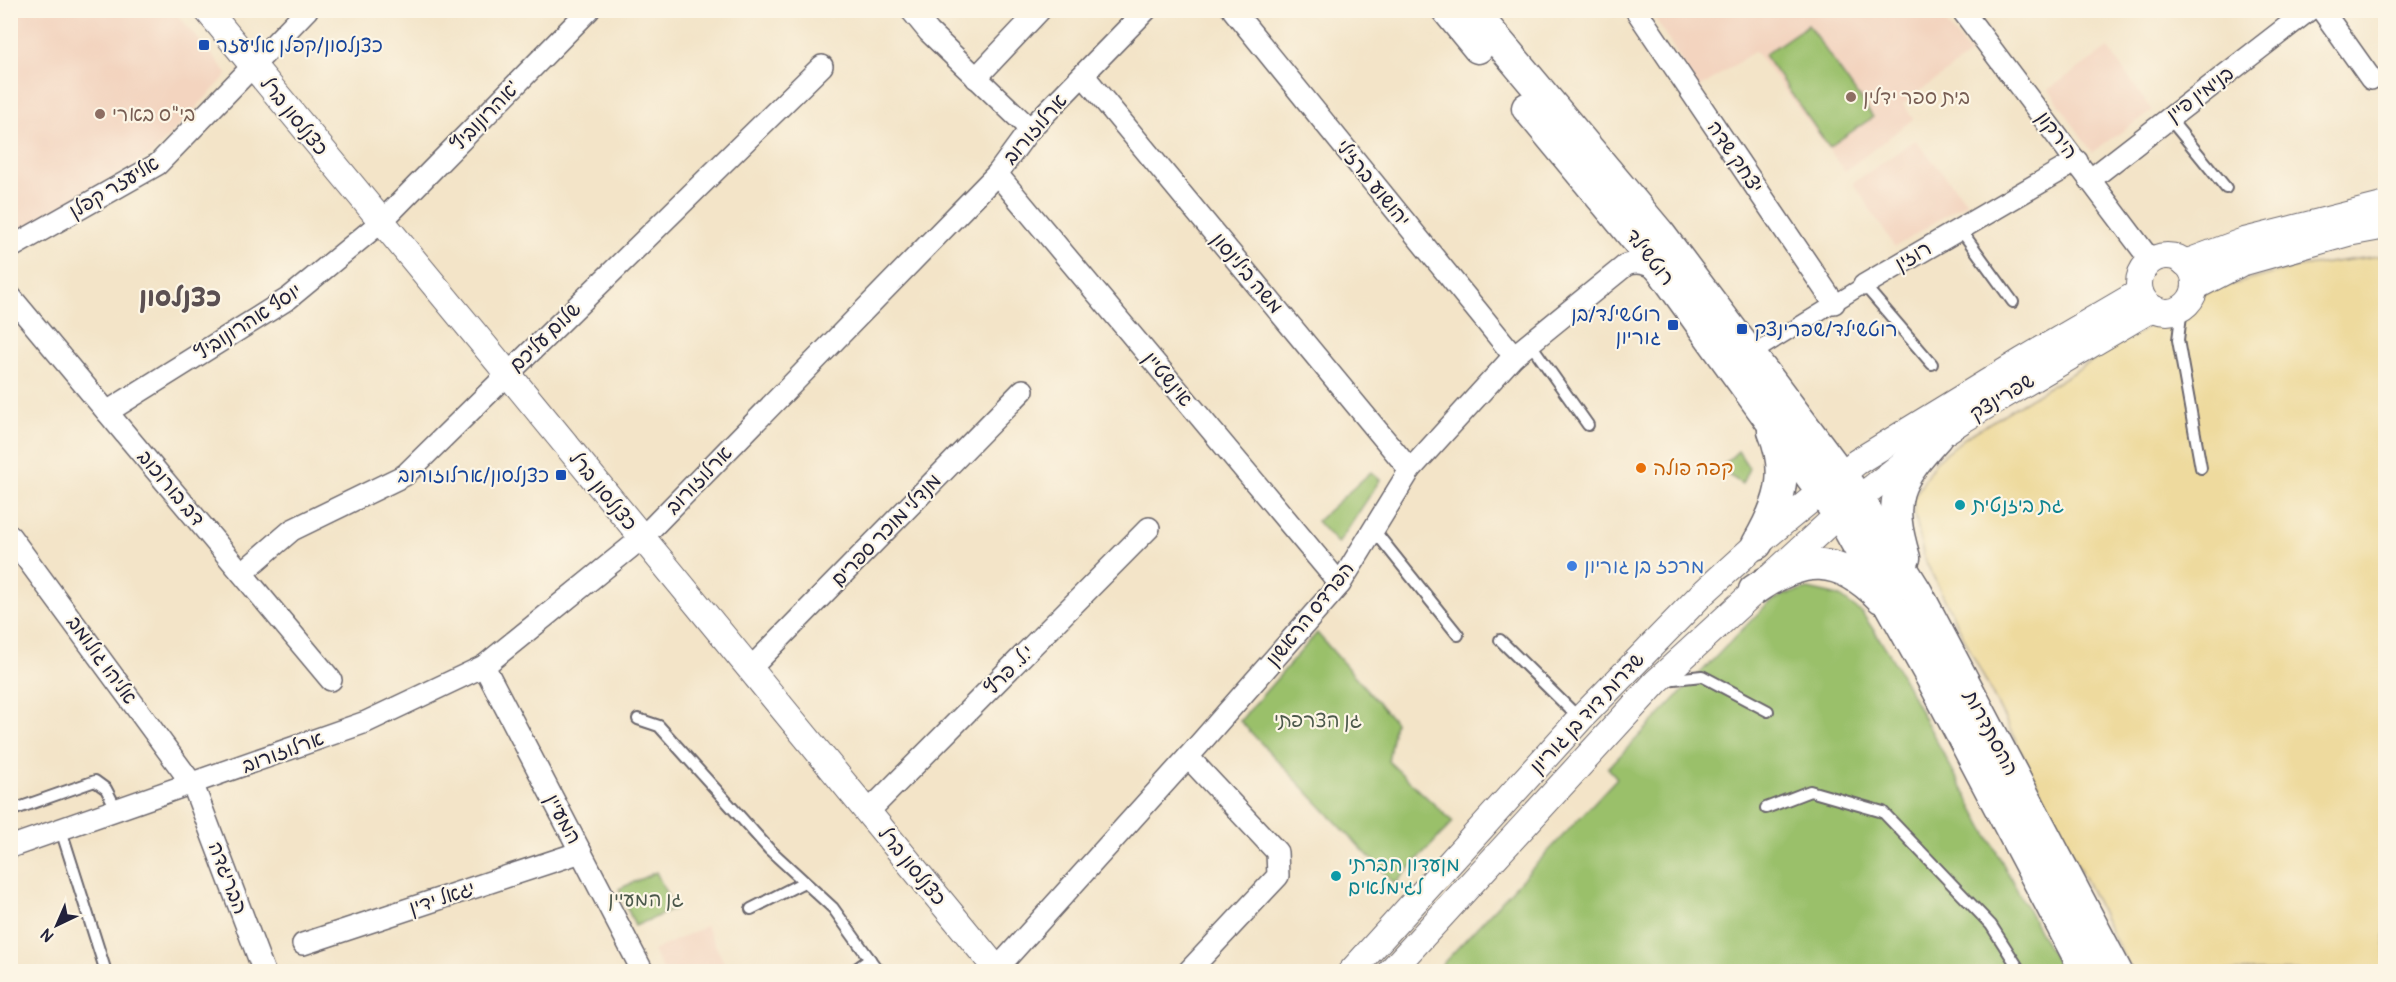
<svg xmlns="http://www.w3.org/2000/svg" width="2396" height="982" font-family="Pangolin,'Playpen Sans Hebrew',sans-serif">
<rect width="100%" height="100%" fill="#fcf5e5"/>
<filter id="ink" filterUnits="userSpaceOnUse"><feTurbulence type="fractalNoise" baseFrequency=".0167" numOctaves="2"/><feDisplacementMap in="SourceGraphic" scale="12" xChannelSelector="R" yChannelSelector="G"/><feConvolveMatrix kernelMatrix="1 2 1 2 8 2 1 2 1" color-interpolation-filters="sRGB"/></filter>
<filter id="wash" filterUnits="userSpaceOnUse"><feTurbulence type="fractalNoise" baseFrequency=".008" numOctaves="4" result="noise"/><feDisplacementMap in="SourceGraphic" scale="24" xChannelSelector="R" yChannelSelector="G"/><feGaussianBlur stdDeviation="1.35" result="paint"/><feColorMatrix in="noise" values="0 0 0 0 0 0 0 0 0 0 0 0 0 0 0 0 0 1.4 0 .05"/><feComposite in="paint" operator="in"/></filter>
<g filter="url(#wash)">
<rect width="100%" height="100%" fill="#f3e4c8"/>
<g fill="#f3d4bf">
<path d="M1662 10 1937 11 1970 54 1903 104 1913 119 1845 171 1755 51 1698 89 1654 16Z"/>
<path d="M10 11H174L228 74 152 154 11 237Z"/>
<path d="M2108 48 2152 111 2092 152 2049 89Z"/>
<path d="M1915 140 1967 202 1895 247 1853 183Z"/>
<path d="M706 926 728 971H663L653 951Z"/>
</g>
<g fill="#9ac06b" stroke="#5e7153" stroke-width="1.5">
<path d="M1808 25 1873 117 1829 147 1764 55Z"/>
<path d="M1738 451 1749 468 1742 484 1719 469Z"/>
<path d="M1371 472 1380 480 1338 544 1317 521Z"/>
<path d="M1808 589 1839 596 1862 613 1889 653 2061 971 1435 972 1617 778 1608 768 1767 604 1783 595Z"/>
<path d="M1317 633 1395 722 1388 761 1453 822 1395 884 1240 721Z"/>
<path d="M656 872 674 909 635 926 619 889Z"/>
</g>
<path fill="#eeda9e" stroke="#887e6c" stroke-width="1.5" d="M2385 255V971H2131L1924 558 1912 500 1936 461 1966 437 2208 291 2299 267Z"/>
</g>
<g filter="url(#ink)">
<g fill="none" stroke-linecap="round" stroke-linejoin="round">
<g stroke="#6b666c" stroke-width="14">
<g id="service">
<path d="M2169 118 2226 188"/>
<path d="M1960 229 2013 302"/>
<path d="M1864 285 1932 364"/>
<path d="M2182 307 2178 340 2201 468"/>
<path d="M1530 343 1588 425"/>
<path d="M1373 529 1458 635"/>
<path d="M1500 640 1580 719"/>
<path d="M1665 680 1702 676 1768 711"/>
<path d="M638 719 659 726 769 849 833 908 879 972"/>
<path d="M1766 808 1810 791 1883 812 1991 925 2021 972"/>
<path d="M10 811 95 781 106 789 117 810"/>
<path d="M61 830 106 972"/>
<path d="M751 909 804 882"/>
<path d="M852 972 870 959"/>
</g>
</g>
<g stroke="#6b666c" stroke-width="18">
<path id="pedestrian" d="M1752 354 1864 285"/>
</g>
<g stroke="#6b666c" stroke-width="24">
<g id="minor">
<path d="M911 10 929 32 1030 129"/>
<path d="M1233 10 1514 356"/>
<path d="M1636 10 1834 303"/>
<path d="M1962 10 2151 261"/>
<path d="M2322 10 2371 79"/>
<path d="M1084 76 1410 470"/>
<path d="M976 78 1040 10"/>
<path d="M997 174 1340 584"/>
<path d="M2091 179 2309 10"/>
<path d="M10 248 158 164 307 10"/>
<path d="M1864 285 2077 161"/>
<path d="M10 296 331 680"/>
<path d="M107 412 289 298 381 222 589 10"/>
<path d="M10 536 193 785 264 972"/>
<path d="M242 573 292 530 405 475 822 66"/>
<path d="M484 666 643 972"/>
<path d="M750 669 1023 390"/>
<path d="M1188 757 1277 852 1278 876 1188 972"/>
<path d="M868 812 1149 528"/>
<path d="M10 847 366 722 484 666 642 538 997 174 1030 129 1146 10"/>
<path d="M303 944 581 852"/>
<path d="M994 972 1188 757 1340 584 1410 470 1514 356 1626 265C1640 260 1650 265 1663 272"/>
</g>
</g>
<g stroke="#6b666c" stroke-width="28">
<g id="tertiary">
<path d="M207 10 508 374 999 972"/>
<circle cx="2167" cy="284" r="28"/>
<path d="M2185 263 2244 241 2386 205"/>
<path d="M2195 287 2241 263 2348 233 2386 226"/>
<path d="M1351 972 1580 719 1702 594 1757 544 1857 462 2022 361 2140 292"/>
<path d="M1390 972 1656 682 1839 514 1937 437 1964 419 2153 308"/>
</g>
</g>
<g stroke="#6b666c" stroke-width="33">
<g id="secondary">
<path d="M1447 10 1478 48"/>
<path d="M1472 10 1660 234 1859 499 1917 592 2117 972"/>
<path d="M1527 108 1663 272 1847 527 1928 672 2086 972"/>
<path d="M1757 544C1779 506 1791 475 1773 431"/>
<path d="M1905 558C1887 498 1896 482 1937 437"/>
<path d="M1754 590C1803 556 1838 554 1881 598"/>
</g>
</g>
<use href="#service" stroke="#fff" stroke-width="10"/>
<use href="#pedestrian" stroke="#fff" stroke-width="15"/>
<use href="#minor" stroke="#fff" stroke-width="21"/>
<use href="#tertiary" stroke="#fff" stroke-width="26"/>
<use href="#secondary" stroke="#fff" stroke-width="30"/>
</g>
</g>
<g fill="#1a4fb4" stroke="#fcf5e5" stroke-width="2">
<rect x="198" y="39" width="12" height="12" rx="3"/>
<rect x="1667" y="319" width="12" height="12" rx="3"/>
<rect x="1736" y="323" width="12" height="12" rx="3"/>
<rect x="555" y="469" width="12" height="12" rx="3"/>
</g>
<g fill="#8d6e63" stroke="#fcf5e5" stroke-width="2">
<circle cx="1851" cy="97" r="6"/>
<circle cx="100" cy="114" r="6"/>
</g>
<circle fill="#e8710a" stroke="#fcf5e5" stroke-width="2" cx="1641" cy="468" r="6"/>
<g fill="#0f9aa8" stroke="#fcf5e5" stroke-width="2">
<circle cx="1960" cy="505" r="6"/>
<circle cx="1336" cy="876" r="6"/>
</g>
<circle fill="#3f7fe0" stroke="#fcf5e5" stroke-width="2" cx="1572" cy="566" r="6"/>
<g text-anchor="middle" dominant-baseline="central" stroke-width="4.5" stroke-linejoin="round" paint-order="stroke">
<g font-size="20" fill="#164399" stroke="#fcf5e5" text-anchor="start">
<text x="216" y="45">כצנלסון/קפלן אליעזר</text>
<text x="1661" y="314" text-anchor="end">רוטשילד/בן<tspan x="1661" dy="23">גוריון</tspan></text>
<text x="1754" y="329">רוטשילד/שפרינצק</text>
<text x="549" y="475" text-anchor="end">כצנלסון/ארלוזורוב</text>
</g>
<g font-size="20" fill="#22223b" stroke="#fcf5e5">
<text transform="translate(2200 94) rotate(-37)">בנימין פיין</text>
<text transform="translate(294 116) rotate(51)">כצנלסון ברל</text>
<text transform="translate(485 116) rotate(-46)">אהרונוביץ'</text>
<text transform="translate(1035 129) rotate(-49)">ארלוזורוב</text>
<text transform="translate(2057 135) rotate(53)">הירקון</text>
<text transform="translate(1735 157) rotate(56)">יצחק שדה</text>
<text transform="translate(1373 183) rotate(51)">יהושוע ברזילי</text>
<text transform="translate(114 187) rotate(-31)">אליעזר קפלן</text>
<text transform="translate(1913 256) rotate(-30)">רוזין</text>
<text transform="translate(1650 257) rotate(52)">רוטשילד</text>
<text transform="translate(1247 273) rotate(50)">משה בילינסון</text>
<text transform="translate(248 322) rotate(-33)">יוסף אהרונוביץ</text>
<text transform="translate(545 337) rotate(-44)">שלום עליכם</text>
<text transform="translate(1168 379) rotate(50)">אינשטיין</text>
<text transform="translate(2002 397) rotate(-31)">שפרינצק</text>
<text transform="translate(699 480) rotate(-46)">ארלוזורוב</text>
<text transform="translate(171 488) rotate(50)">דב בורוכוב</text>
<text transform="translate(603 491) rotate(51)">כצנלסון ברל</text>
<text transform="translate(886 530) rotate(-46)">מנדלי מוכר ספרים</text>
<text transform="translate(1310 614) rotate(-51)">הפרדס הראשון</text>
<text transform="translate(102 660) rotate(54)">אליהו גולומב</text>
<text transform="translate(1009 670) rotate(-45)">י.ל. פרץ</text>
<text transform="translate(1587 713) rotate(-47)">שדרות דוד בן גוריון</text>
<text transform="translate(1991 733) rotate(62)">ההסתדרות</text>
<text transform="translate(283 752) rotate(-20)">ארלוזורוב</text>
<text transform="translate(563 819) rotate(62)">המעיין</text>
<text transform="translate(912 866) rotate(51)">כצנלסון ברל</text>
<text transform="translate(228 878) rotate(69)">הבריגדה</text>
<text transform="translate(442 898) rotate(-18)">יגאל ידין</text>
</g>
<g font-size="20" fill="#785e54" stroke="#fcf5e5" text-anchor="start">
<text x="1863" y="97">בית ספר ידלין</text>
<text x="112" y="114">בי"ס בארי</text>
</g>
<g font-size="20" fill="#c56008" stroke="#fcf5e5" text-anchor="start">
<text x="1653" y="468">קפה פולה</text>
</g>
<g font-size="20" fill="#0d838f" stroke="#fcf5e5" text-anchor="start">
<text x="1972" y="505">גת ביזנטית</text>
<text x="1348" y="864">מןעדון חברתי<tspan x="1348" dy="23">לגימלאים</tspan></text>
</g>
<g font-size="20" fill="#366cbe" stroke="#fcf5e5" text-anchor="start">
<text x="1584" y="566">מרכז בן גוריון</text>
</g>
<g font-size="20" fill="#4c594c" stroke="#fcf5e5">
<text x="1318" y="720">גן הצרפתי</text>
<text x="646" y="899">גן המעיין</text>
</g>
<g font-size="26" font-weight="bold" fill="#5b5052" stroke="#fcf5e5">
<text x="180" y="298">כצנלסון</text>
</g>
</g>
<rect width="2396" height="982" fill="none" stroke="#fcf5e5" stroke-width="36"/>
<g transform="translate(57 925) rotate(224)" stroke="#fcf5e5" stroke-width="4.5" paint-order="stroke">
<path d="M0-4.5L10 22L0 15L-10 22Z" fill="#22223b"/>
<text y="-9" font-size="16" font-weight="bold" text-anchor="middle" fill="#22223b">N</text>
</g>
</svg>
